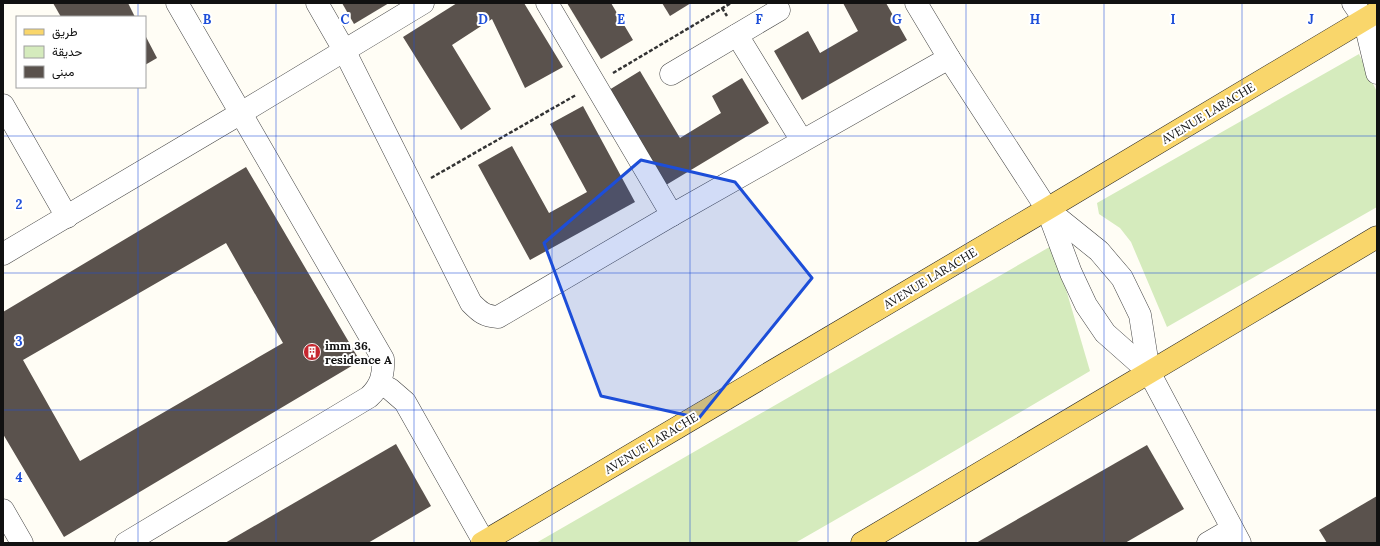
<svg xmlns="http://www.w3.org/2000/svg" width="1380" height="546" font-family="Lora,Vazirmatn,serif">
<rect width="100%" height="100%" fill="#fffdf5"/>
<g fill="#d5ebbd">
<path d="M1359 54 1377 92V207L1167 327 1131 242 1120 228 1099 214 1097 203Z"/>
<path d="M1053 245 1090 371 917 473 795 543H536Z"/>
</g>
<g fill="#5a524d" fill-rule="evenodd">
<path d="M53 3H128L135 17H61Z"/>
<path d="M342 3H389L354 24Z"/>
<path d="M457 3H524L563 67 525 88 492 19 452 45 491 109 461 130 403 37Z"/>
<path d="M567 3H611L633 40 601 59Z"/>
<path d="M662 3H691L670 16Z"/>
<path d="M843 3H886L907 40 802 100 774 51 808 31 820 53 858 31Z"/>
<path d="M145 35 157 58 145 65Z"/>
<path d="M640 71 680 138 721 113 712 96 742 78 769 123 666 185 609 90Z"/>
<path d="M583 106 635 202 530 260 478 165 512 146 549 213 587 192 550 124Z"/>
<path d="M246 167 360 361 64 537 3 434V312ZM226 243 283 343 80 461 23 360Z"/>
<path d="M396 444 431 506 368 543H225Z"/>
<path d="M1147 445 1184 509 1125 543H976Z"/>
<path d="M1377 496V543H1327L1319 530Z"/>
</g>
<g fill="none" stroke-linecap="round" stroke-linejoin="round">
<g stroke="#444" stroke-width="23">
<g id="minor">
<path d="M317 3 344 50 471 303C480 312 484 316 498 317L672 215 949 58"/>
<path d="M547 3 672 215"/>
<path d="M916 3 949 58 1047 209 1071 273 1086 305 1105 333 1149 372"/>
<path d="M1353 3 1364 19 1375 29"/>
<path d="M1364 19 1377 73"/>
<path d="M737 35 802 141"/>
<path d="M671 74 779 10"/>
<path d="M3 105 67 217"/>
<path d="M1048 210 1099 251 1122 278 1140 315 1149 372 1240 543"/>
<path d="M3 254 241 113 423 3"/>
<path d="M380 384 390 389 405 402 484 542"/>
<path d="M3 510 22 543"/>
<path d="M126 543 369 397C381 386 384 374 383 359L177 3"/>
<path d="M1208 543 1232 529"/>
</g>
</g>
<g stroke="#222" stroke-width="23">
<g id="major">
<path d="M482 543 1047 209 1377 12"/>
<path d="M862 543 1377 237"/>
</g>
</g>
<g stroke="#333" stroke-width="2.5" stroke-dasharray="4 2" stroke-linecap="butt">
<path d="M722 8 727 16"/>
<path d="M613 73 731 3"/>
<path d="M431 178 576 95"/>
</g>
<use href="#minor" stroke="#fff" stroke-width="22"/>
<use href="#major" stroke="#f9d66b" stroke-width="22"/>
</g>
<path fill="#1d4ed8" fill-opacity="0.2" stroke="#1d4ed8" stroke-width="3" stroke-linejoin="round" d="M641 160 735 182 812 278 699 418 601 396 544 243Z"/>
<path fill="none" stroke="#1d4ed8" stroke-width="1" stroke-opacity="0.55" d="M138 3V17M276 3V543M414 3V543M552 3V543M690 3V543M828 3V543M966 3V543M1104 3V543M1242 3V543M138 87V543M3 136H1377M3 273H1377M3 410H1377"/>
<defs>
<g id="building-disc" transform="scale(0.9)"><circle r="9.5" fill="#c4262e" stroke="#fff"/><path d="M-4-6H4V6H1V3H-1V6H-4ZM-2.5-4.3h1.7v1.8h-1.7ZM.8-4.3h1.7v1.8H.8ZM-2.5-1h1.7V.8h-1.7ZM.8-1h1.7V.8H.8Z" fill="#fff"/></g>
</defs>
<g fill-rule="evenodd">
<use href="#building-disc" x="312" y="352"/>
</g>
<g text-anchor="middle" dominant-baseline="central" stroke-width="4" stroke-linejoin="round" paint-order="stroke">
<g font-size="12" fill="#111" stroke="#fff">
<text transform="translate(1208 113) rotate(-31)">AVENUE LARACHE</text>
<text transform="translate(930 278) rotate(-31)">AVENUE LARACHE</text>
<text transform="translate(651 443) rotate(-31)">AVENUE LARACHE</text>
</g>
<g font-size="12" font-weight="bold" fill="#111" stroke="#fff" text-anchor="start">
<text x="325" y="345">imm 36,<tspan x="325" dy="14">residence A</tspan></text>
</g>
</g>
<g font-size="13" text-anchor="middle" font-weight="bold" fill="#1d4ed8" stroke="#fff" stroke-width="4" stroke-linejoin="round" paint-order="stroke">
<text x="207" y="24">B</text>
<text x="345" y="24">C</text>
<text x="483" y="24">D</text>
<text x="621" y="24">E</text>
<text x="759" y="24">F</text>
<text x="897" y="24">G</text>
<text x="1035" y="24">H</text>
<text x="1173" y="24">I</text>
<text x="1311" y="24">J</text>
<text x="19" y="209">2</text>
<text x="19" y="346">3</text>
<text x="19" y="482">4</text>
</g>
<rect width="1380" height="546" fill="none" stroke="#111111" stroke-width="8"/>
<rect x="16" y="16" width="130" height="72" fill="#ffffff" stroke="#a0a0a0"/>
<rect x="24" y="29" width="20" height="6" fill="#f9d66b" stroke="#a0a0a0"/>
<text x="52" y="36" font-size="12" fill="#111111">طريق</text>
<rect x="24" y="46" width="20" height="12" fill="#d5ebbd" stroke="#a0a0a0"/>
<text x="52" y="56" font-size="12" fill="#111111">حديقة</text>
<rect x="24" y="66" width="20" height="12" fill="#5a524d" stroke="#a0a0a0"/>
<text x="52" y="76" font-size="12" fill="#111111">مبنى</text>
</svg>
